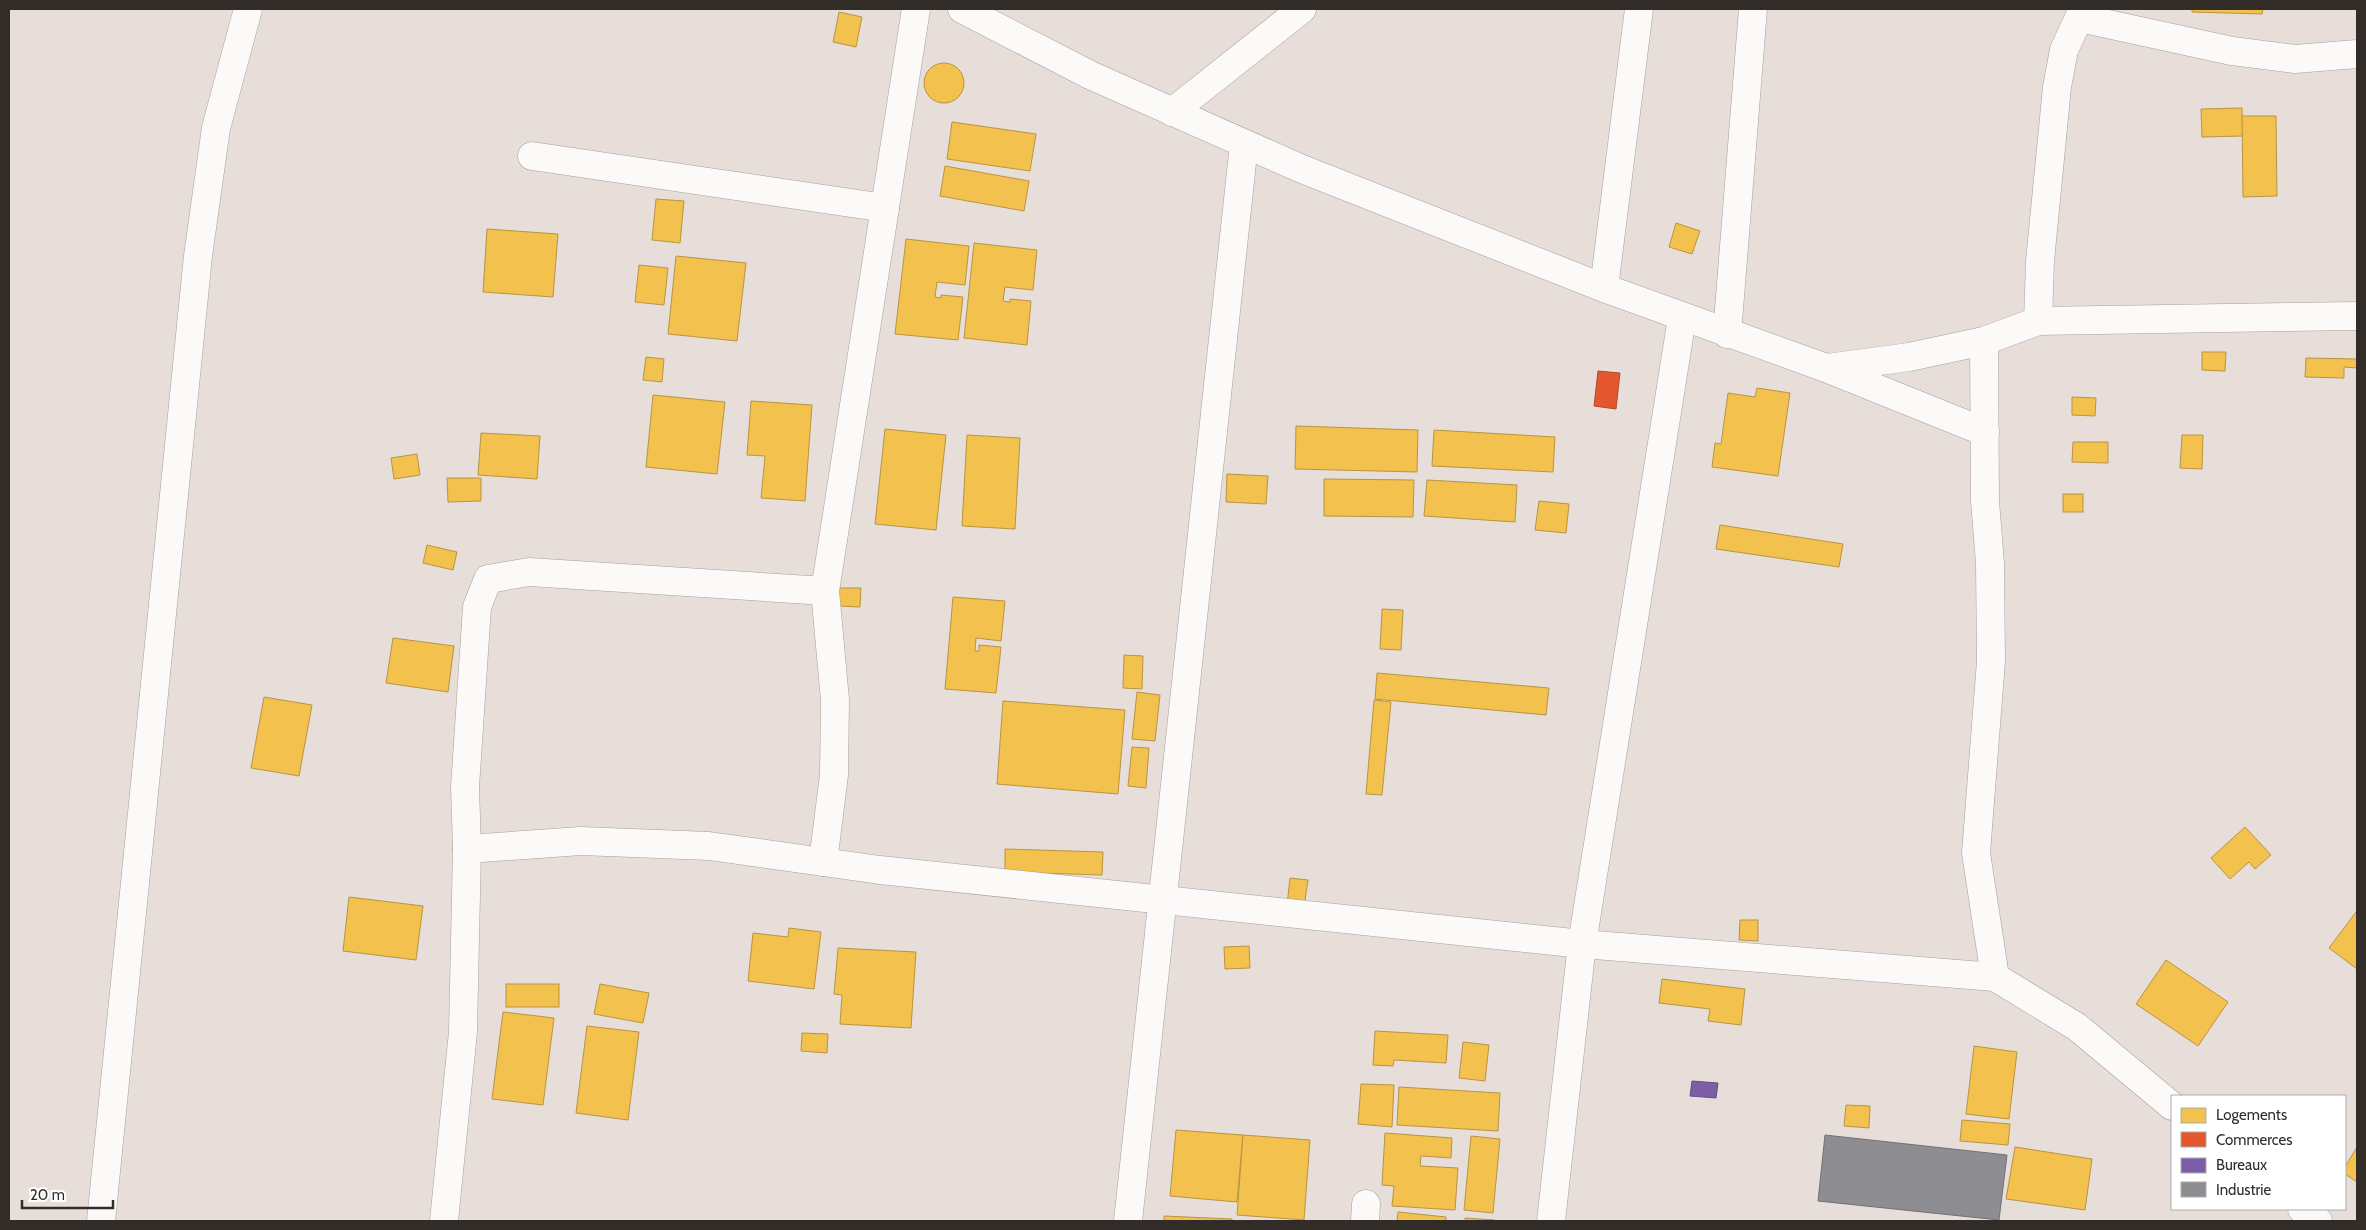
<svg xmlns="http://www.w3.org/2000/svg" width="2366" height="1230" font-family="Cabin,sans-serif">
<rect width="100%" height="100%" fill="#e7deda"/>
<g fill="#f2c14e" stroke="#b89443">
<path d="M2192 9H2263L2262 14 2192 12Z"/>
<path d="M839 12 862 17 856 47 833 42Z"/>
<circle cx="944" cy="83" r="20"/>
<path d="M2242 108 2243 136 2202 137 2201 109Z"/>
<path d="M2242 116H2276L2277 196 2243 197Z"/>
<path d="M952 122 1036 134 1030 171 947 159Z"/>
<path d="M945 166 1029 181 1024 211 940 196Z"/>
<path d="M656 199 684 201 680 243 652 240Z"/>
<path d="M1676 223 1700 231 1692 254 1669 247Z"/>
<path d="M487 229 558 234 553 297 483 292Z"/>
<path d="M906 239 969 246 965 285 937 282 935 297 941 298V295L963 297 958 340 895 334Z"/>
<path d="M974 243 1037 250 1033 290 1005 287 1003 301 1010 302V299L1031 301 1027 345 964 338Z"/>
<path d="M676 256 746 263 737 341 668 334Z"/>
<path d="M639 265 668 268 664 305 635 302Z"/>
<path d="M2202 352H2226L2225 371 2202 370Z"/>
<path d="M646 357 664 359 662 382 643 380Z"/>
<path d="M2306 358 2357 359V368L2344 367V378L2305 377Z"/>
<path d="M1757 388 1790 393 1778 476 1712 467 1715 443 1721 444 1728 393 1755 397Z"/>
<path d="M653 395 725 402 717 474 646 467Z"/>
<path d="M2072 397 2096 398 2095 416 2072 415Z"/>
<path d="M751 401 812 405 805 501 761 498 765 456 747 455Z"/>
<path d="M1296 426 1418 430 1417 472 1295 469Z"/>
<path d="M885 429 946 435 936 530 875 524Z"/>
<path d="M1434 430 1555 437 1553 472 1432 466Z"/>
<path d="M481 433 540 436 537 479 478 475Z"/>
<path d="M967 435 1020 438 1015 529 962 526Z"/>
<path d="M2182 435H2203L2202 469 2180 468Z"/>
<path d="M2073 442H2108V463L2072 462Z"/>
<path d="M417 454 420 475 394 479 391 458Z"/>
<path d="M1227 474 1268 476 1266 504 1226 502Z"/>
<path d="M447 478H481V501L448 502Z"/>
<path d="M1324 479 1414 480 1413 517 1324 516Z"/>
<path d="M1427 480 1517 485 1515 522 1424 516Z"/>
<rect x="2063" y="494" width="20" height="18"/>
<path d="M1539 501 1569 504 1566 533 1535 530Z"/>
<path d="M1720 525 1843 544 1839 567 1716 549Z"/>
<path d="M427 545 457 552 453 570 423 563Z"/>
<path d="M839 588H861L860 607 839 606Z"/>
<path d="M953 597 1005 601 1001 641 976 638 975 651H979V645L1001 647 996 693 945 689Z"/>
<path d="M1382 609 1403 610 1401 650 1380 649Z"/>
<path d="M393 638 454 646 448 692 386 683Z"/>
<path d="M1124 655 1143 656 1142 689 1123 688Z"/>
<path d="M1377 673 1549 688 1546 715 1375 699Z"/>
<path d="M1137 692 1160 695 1155 741 1132 739Z"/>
<path d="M264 697 312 705 299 776 251 768Z"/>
<path d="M1374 700 1391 702 1382 795 1366 794Z"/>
<path d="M1003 701 1125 710 1118 794 997 784Z"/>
<path d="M1132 747 1149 748 1146 788 1128 786Z"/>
<path d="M2245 827 2271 855 2255 869 2249 862 2230 879 2211 858Z"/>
<path d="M1005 849 1103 852 1102 875 1005 872Z"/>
<path d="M1290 878 1308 880 1304 907 1287 905Z"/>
<path d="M349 897 423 906 416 960 343 951Z"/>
<path d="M2356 912 2357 913V969L2329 948Z"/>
<path d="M1740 920H1758V941L1739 940Z"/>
<path d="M789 928 821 932 814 989 748 981 753 933 788 937Z"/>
<path d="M1249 946 1250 968 1225 969 1224 947Z"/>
<path d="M838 948 916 952 911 1028 840 1024 842 995 834 994Z"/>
<path d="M2166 960 2228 1002 2198 1046 2136 1004Z"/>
<path d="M1662 979 1745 989 1741 1025 1708 1021 1710 1009 1659 1003Z"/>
<rect x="506" y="984" width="53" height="23"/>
<path d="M600 984 649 993 643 1023 594 1014Z"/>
<path d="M503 1012 554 1018 543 1105 492 1099Z"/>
<path d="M587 1026 639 1032 628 1120 576 1113Z"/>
<path d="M1375 1031 1448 1035 1446 1063 1394 1060 1393 1066 1373 1065Z"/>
<path d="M802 1033 828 1034 827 1053 801 1051Z"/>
<path d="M1463 1042 1489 1045 1485 1081 1459 1078Z"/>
<path d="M1974 1046 2017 1052 2009 1119 1966 1114Z"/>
<path d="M1361 1084 1394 1085 1392 1127 1358 1124Z"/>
<path d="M1399 1087 1500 1093 1498 1131 1397 1125Z"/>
<path d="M1846 1105 1870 1106 1869 1128 1844 1126Z"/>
<path d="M1962 1120 2010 1124 2008 1145 1960 1141Z"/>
<path d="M1176 1130 1243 1135 1237 1202 1170 1196Z"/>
<path d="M1385 1133 1452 1138 1451 1158 1421 1156 1420 1166 1458 1168 1455 1210 1392 1206 1394 1186 1382 1185Z"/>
<path d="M1243 1135 1310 1140 1304 1220 1237 1215Z"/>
<path d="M1471 1136 1500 1139 1493 1213 1464 1210Z"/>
<path d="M2015 1147 2092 1159 2085 1210 2006 1199Z"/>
<path d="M2357 1147V1182L2345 1174V1167Z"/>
<path d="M1398 1212 1446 1217V1221H1397Z"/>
<path d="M1164 1216 1232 1219V1221H1164Z"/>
<path d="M1465 1218 1495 1220V1221H1465Z"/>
</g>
<path fill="#e4572e" stroke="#af4a2c" d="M1598 371 1620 373 1616 409 1594 406Z"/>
<path fill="#7b5ea7" stroke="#654f81" d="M1692 1081 1718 1083 1716 1098 1690 1096Z"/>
<path fill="#8d8d92" stroke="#727072" d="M1825 1135 2007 1155 1999 1220 1818 1201Z"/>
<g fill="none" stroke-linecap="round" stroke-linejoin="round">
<g stroke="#a69f9c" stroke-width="29">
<g id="minor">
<path d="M962 9 1090 75 1302 169 1604 288 1826 368 1985 432"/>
<path d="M2080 18 2232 51 2295 59 2357 54"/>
<path d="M1172 112 1302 9"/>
<path d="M532 156 885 208"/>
<path d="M1604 288 1639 9"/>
<path d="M2038 321 2040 261 2057 87 2064 50 2083 9"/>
<path d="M1727 334 1753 9"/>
<path d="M1984 341 1985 501 1990 563 1991 661 1976 853 1995 977 2077 1027 2172 1106"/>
<path d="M1827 368 1909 357 1984 341 2038 321 2357 316"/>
<path d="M467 849 581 841 709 846 880 870 1582 944 1995 977"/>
<path d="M823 862 834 775 835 700 825 591"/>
<path d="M2302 1209 2318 1221"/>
<path d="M101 1221 198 256 216 128 248 9"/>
<path d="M444 1221 463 1032 467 849 465 787 477 607 488 579 529 572 825 591 916 9"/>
<path d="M1128 1221 1244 144"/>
<path d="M1365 1221 1366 1204"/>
<path d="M1551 1221 1582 944 1682 318"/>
</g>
</g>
<use href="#minor" stroke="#fbfaf9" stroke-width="28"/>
</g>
<rect width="2366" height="1230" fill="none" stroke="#322c29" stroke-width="20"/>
<rect x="2171" y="1095" width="175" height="115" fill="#ffffff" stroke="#adaba9"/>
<rect x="2181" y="1108" width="25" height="15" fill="#f2c14e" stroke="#adaba9"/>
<text x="2216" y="1120" font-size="15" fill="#322c29">Logements</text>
<rect x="2181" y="1132" width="25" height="15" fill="#e4572e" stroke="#adaba9"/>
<text x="2216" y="1145" font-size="15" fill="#322c29">Commerces</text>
<rect x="2181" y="1158" width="25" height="15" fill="#7b5ea7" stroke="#adaba9"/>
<text x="2216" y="1170" font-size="15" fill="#322c29">Bureaux</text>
<rect x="2181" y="1182" width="25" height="15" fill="#8d8d92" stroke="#adaba9"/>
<text x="2216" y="1195" font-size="15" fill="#322c29">Industrie</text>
<path d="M22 1200v8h91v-8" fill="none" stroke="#322c29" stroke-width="2.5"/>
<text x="30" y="1200" font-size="15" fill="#322c29" stroke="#ffffff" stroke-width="4" paint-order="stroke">20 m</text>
</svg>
